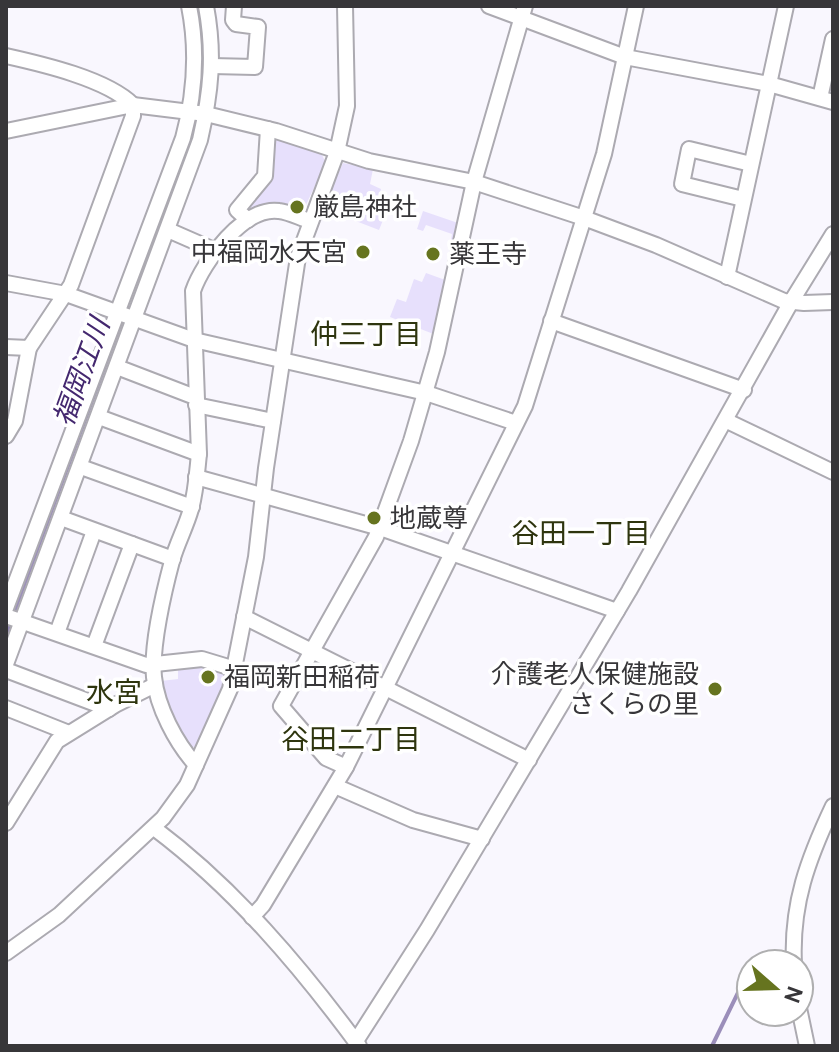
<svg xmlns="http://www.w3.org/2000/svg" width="839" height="1052" font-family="Cabin,'Noto Sans JP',sans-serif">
<rect width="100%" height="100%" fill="#f9f7fe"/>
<g fill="#e7e0fc">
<path d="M275 135 322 155 326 163 301 215 249 216 244 208Z"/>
<path d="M343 163 373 169 370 184 381 189 379 196 391 200 379 230 322 208Z"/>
<path d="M423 211 461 224 452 260H449L454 242 451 240 452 234 426 225 423 231 417 229Z"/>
<path d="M426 273 448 281 436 335 390 317 397 299 406 302 414 279 422 282Z"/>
<path d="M199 663 226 670V677L195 747H190L169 705 161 681 178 679V664Z"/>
</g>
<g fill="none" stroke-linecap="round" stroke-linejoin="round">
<g stroke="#9b8eba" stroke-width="4">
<path d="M136 282 170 193"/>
<path d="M6 634 123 317"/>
<path d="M712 1046 751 966"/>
</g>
<g stroke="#acaab1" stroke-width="18">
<g id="minor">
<path d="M489 6 625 57 769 84 833 102"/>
<path d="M6 56C42 64 107 79 133 105V116L71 285 29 348 6 347"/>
<path d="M212 66 255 67 258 27 236 24 233 20 234 6"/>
<path d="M820 98 833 39"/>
<path d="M6 131 133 105 206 114 276 131 369 161 474 182 584 218 656 245 784 301 804 303 833 302"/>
<path d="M743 199 682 184 689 149 751 164"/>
<path d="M248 220 237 210 265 176 268 129"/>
<path d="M168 230 216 251"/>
<path d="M727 277 786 6"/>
<path d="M6 283 66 294 194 340 426 393 516 423"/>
<path d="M551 321 744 390"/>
<path d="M117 367 195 397"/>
<path d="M196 405 273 421"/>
<path d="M99 417 199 454"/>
<path d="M727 421 833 472"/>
<path d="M6 436 15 421 29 348"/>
<path d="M81 467 192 507"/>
<path d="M196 477 380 528 617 611"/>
<path d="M61 518 173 559"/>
<path d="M6 608 183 138C195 94 198 51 189 6"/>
<path d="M6 616 146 665 202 659 235 669"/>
<path d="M244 617 529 760"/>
<path d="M57 633 94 531"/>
<path d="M94 646 132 544"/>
<path d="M6 664 200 140C211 92 215 54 206 6"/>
<path d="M6 670 109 709"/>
<path d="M6 708 69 733"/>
<path d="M196 765C176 743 157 707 154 677 151 647 164 591 172 561 177 543 186 527 191 509 196 491 197 472 199 454L193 291C203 262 244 206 279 211 289 212 300 218 310 221"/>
<path d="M346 767 326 758 281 706 376 537 411 441 437 352 474 182 525 6"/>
<path d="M335 786 413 820 482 839"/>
<path d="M6 823 57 741 115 705 155 685"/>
<path d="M154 828C234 888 300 966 359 1046"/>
<path d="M252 917 263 905 346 767 525 406 604 154 636 6"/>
<path d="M6 953 59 915 163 818 187 785 230 689 256 557 266 468 298 257 337 152 347 106 345 6"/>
<path d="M794 964C791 904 808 859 833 806"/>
<path d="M799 1008 807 1046"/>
<path d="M356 1041 427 930 629 591 791 302 833 234"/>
</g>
</g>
<use href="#minor" stroke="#fff" stroke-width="14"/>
</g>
<g fill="#66741f" stroke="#fff" stroke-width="3">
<circle cx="297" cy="207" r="8"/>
<circle cx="363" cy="252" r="8"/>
<circle cx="433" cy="254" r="8"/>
<circle cx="374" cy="518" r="8"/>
<circle cx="208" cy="677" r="8"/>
<circle cx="715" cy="689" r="8"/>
</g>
<g text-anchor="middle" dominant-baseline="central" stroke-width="7" stroke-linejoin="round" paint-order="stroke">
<g font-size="26" fill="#373639" stroke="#fff" text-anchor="start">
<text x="313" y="207">厳島神社</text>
<text x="347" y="252" text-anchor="end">中福岡水天宮</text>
<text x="449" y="254">薬王寺</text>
<text x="390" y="518">地蔵尊</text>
<text x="699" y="674" text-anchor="end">介護老人保健施設<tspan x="699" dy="30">さくらの里</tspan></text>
<text x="224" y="677">福岡新田稲荷</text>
</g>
<g font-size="28" fill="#2e350e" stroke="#fff">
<text x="366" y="334">仲三丁目</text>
<text x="581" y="533">谷田一丁目</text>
<text x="114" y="692">水宮</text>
<text x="351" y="739">谷田二丁目</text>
</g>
<g font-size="28" font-style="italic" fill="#44286f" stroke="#fff">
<text transform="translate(81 372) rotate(-70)">福岡江川</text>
</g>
</g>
<rect width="839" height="1052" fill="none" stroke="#373639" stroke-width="16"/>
<g transform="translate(775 988) rotate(110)"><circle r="38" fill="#ffffff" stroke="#afafb0" stroke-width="2"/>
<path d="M0-6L14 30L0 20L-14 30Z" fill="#66741f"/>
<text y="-12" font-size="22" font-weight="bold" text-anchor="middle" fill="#373639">N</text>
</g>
</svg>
